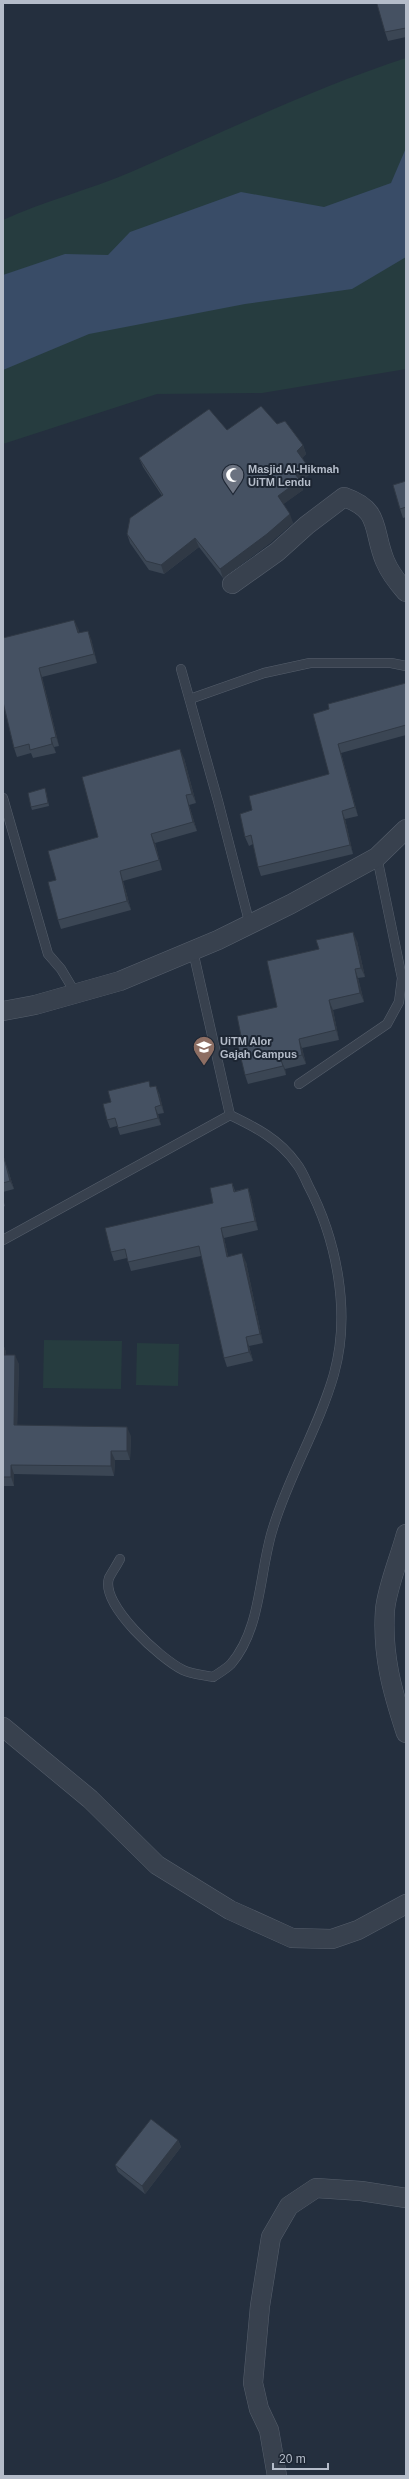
<svg xmlns="http://www.w3.org/2000/svg" width="409" height="2479" font-family="Helvetica,sans-serif">
<rect width="100%" height="100%" fill="#242f3e"/>
<g fill="#263c3f">
<path d="M406 58V369L262 393 157 394 3 444V220C44 201 89 190 131 172 222 133 311 89 406 58Z"/>
<path d="M44 1340 122 1341 121 1389 43 1388Z"/>
<path d="M137 1343 179 1344 178 1386 136 1385Z"/>
</g>
<path fill="#394c67" d="M406 148V257L352 289 245 304 89 334 3 370V275L65 254 108 255 130 232 241 192 324 207 391 183Z"/>
<g fill="none" stroke-linecap="round" stroke-linejoin="round">
<g stroke="#565f6c" stroke-width="10">
<g id="service">
<path d="M181 669 218 801 250 925"/>
<path d="M190 699 264 673 310 663H391L406 666"/>
<path d="M3 798 48 954 61 969 76 994"/>
<path d="M193 951 230 1115"/>
<path d="M299 1084 387 1024 399 1002 402 978 377 857"/>
<path d="M3 1240 230 1115"/>
<path d="M120 1559C117 1565 112 1572 109 1578 100 1605 161 1659 183 1670 191 1674 204 1675 213 1677 219 1673 226 1669 231 1664 262 1628 259 1571 273 1528 289 1475 319 1427 334 1374 351 1313 337 1240 308 1185 305 1178 301 1169 296 1163 279 1139 255 1127 230 1115"/>
</g>
</g>
<g stroke="#565f6c" stroke-width="20">
<g id="minor">
<path d="M232 584 277 552 307 525 344 497C382 510 372 530 385 561 390 573 398 583 406 592"/>
<path d="M3 1011 35 1005 120 981 218 940 291 904 377 857 406 829"/>
<path d="M406 1534C400 1557 387 1587 385 1610 382 1655 392 1691 406 1733"/>
<path d="M3 1727 90 1799 157 1865 230 1910 292 1938 332 1939 358 1930 406 1904"/>
<path d="M277 2476 269 2430 259 2409 253 2383 260 2306 271 2237 289 2206 316 2188 361 2191 406 2198"/>
</g>
</g>
<use href="#service" stroke="#38414e" stroke-width="9"/>
<use href="#minor" stroke="#38414e" stroke-width="19"/>
</g>
<g fill="#3b4654">
<path d="M406 3V37L388 41 385 32Z"/>
<path d="M277 424 303 445 306 454 302 458 307 465 310 474 300 482 303 490 283 504 293 523 270 543 223 578 199 547 164 574 149 570 130 543 127 534 162 496 143 467 139 458 227 430Z"/>
<path d="M406 481V517L403 518 400 509Z"/>
<path d="M78 628 79 633 91 639 97 663 42 677 59 746 54 747 56 753 33 758 31 753 17 757 14 748 3 702Z"/>
<path d="M406 683V735L341 753 358 816 345 819 353 854 261 876 258 867 253 844 249 846 245 837 252 810 329 774V709Z"/>
<path d="M184 758 196 803 189 805 197 831 155 843 162 870 123 881 131 910 61 929 58 920 56 880 98 837Z"/>
<path d="M46 791 49 806 32 810 31 807Z"/>
<path d="M357 941 365 977 358 978 364 1002 333 1010 339 1040 302 1048 306 1064 285 1069 286 1075 248 1084 245 1075 242 1041 277 1007Z"/>
<path d="M151 1087 159 1093 164 1113 158 1114 161 1125 120 1135 117 1126 110 1128 107 1120 111 1102Z"/>
<path d="M3 1159 7 1167 14 1189 3 1192Z"/>
<path d="M232 1183 235 1191 248 1188 251 1198 258 1230 224 1238 228 1256 246 1262 263 1343 249 1346 253 1361 227 1367 224 1358 201 1256 131 1271 127 1258 114 1261 111 1252 213 1203Z"/>
<path d="M3 1199 5 1206 3 1207Z"/>
<path d="M3 1344 6 1352V1355L19 1364 17 1426 131 1436 130 1460H115L114 1476 14 1474V1486H3Z"/>
<path d="M178 2140 181 2147 145 2194 118 2172 115 2165Z"/>
</g>
<g fill="#303945">
<path d="M303 445 306 454 301 460 297 451Z"/>
<path d="M307 465 310 474 300 482 303 490 281 506 278 496 295 474Z"/>
<path d="M290 514 293 523 270 543 223 578 220 569Z"/>
<path d="M195 538 199 547 164 574 161 565Z"/>
<path d="M74 620 78 628 81 642 78 633Z"/>
<path d="M88 631 91 639 97 663 94 654Z"/>
<path d="M39 668 42 677 59 746 56 737Z"/>
<path d="M51 738 56 753 52 744Z"/>
<path d="M338 744 341 753 358 816 355 807Z"/>
<path d="M180 749 184 758 196 803 192 794Z"/>
<path d="M186 795 189 805 197 831 193 822Z"/>
<path d="M342 811 345 819 353 854 350 845Z"/>
<path d="M151 834 155 843 162 870 159 860Z"/>
<path d="M120 871 123 881 131 910 127 901Z"/>
<path d="M353 932 357 941 365 977 361 968Z"/>
<path d="M355 969 358 978 364 1002 360 993Z"/>
<path d="M329 1000 333 1010 339 1040 336 1030Z"/>
<path d="M299 1039 302 1048 306 1064 302 1055Z"/>
<path d="M281 1060 285 1069 286 1075Z"/>
<path d="M156 1086 159 1093 164 1113 161 1105Z"/>
<path d="M155 1107 158 1114 161 1125 158 1118Z"/>
<path d="M4 1158 7 1167 14 1189 10 1181Z"/>
<path d="M248 1188 251 1198 258 1230 255 1221Z"/>
<path d="M221 1228 224 1238 230 1266 227 1257Z"/>
<path d="M242 1253 246 1262 263 1343 260 1334Z"/>
<path d="M246 1337 249 1346 253 1361 249 1352Z"/>
<path d="M3 1344 6 1352 5 1364 3 1357Z"/>
<path d="M15 1355 19 1364 17 1435 14 1425Z"/>
<path d="M127 1427 131 1436 130 1460 127 1451Z"/>
<path d="M111 1451 115 1460 114 1476 111 1466Z"/>
<path d="M11 1465 14 1474V1486L11 1477Z"/>
<path d="M178 2140 181 2147 145 2194 142 2186Z"/>
</g>
<g fill="#455162" stroke="#303945">
<path d="M378 3H406V28L385 32 377 4Z"/>
<path d="M261 406 277 424 285 421 303 445 297 451 307 465 295 474 300 480 278 496 290 514 267 534 220 569 195 538 161 565 146 561 127 534 130 518 163 495 139 458 209 409 227 430Z"/>
<path d="M406 481V507L400 509 393 485Z"/>
<path d="M74 620 78 633 88 631 94 654 39 668 56 737 51 738 52 744 30 750 29 744 14 748 3 702V638Z"/>
<path d="M406 683V725L338 744 355 807 342 811 350 845 258 867 251 835 245 837 240 814 252 810 249 796 329 774 313 714 329 709 328 704Z"/>
<path d="M180 749 192 794 186 795 193 822 151 834 159 860 120 871 127 901 58 920 48 882 56 880 48 851 98 837 82 777Z"/>
<path d="M45 788 48 803 31 807 28 793Z"/>
<path d="M353 932 361 968 355 969 360 993 329 1000 336 1030 299 1039 302 1055 281 1060 283 1066 245 1075 237 1042 242 1041 237 1016 277 1007 267 961 319 949 316 940Z"/>
<path d="M149 1081 150 1087 156 1086 161 1105 155 1107 158 1118 118 1128 115 1118 107 1120 103 1104 111 1102 108 1091Z"/>
<path d="M4 1158 10 1181 3 1183V1159Z"/>
<path d="M232 1183 234 1192 248 1188 255 1221 221 1228 227 1257 242 1253 260 1334 246 1337 249 1352 224 1358 199 1246 128 1262 125 1249 111 1252 105 1228 213 1203 210 1188Z"/>
<path d="M3 1355H15L14 1425 127 1427V1451H111V1466L11 1465V1477H3Z"/>
<path d="M151 2119 178 2140 142 2186 115 2165Z"/>
</g>
<defs>
<g id="mosque-pin" transform="scale(1.15)"><path d="M0 17L-7.5 6A9.5 9.5 0 1 1 7.5 6Z" fill="#6b7280" stroke="#1d2633"/><path d="M3.5-4.9A6 6 0 1 0 3.5 4.9A5 5 0 1 1 3.5-4.9Z" fill="#fff"/></g>
<g id="university-pin" transform="scale(1.15)"><path d="M0 17L-7.5 6A9.5 9.5 0 1 1 7.5 6Z" fill="#8d6e63" stroke="#1d2633"/><path d="M0-5L7-2L0 1L-7-2ZM-4 1L0 2.5L4 1V4Q0 6-4 4Z" fill="#fff"/></g>
</defs>
<g fill-rule="evenodd">
<use href="#mosque-pin" x="233" y="475"/>
<use href="#university-pin" x="204" y="1047"/>
</g>
<g text-anchor="middle" dominant-baseline="central" stroke-width="4" stroke-linejoin="round" paint-order="stroke">
<g font-size="11" font-weight="bold" fill="#b4bcc9" stroke="#1d2633" text-anchor="start">
<text x="248" y="469">Masjid Al-Hikmah<tspan x="248" dy="13">UiTM Lendu</tspan></text>
<text x="220" y="1041">UiTM Alor<tspan x="220" dy="13">Gajah Campus</tspan></text>
</g>
</g>
<rect width="409" height="2479" fill="none" stroke="#b4bcc9" stroke-width="8"/>
<path d="M273 2463v6h55v-6" fill="none" stroke="#b4bcc9" stroke-width="2"/>
<text x="279" y="2463" font-size="12" fill="#b4bcc9" stroke="#1d2633" stroke-width="3" paint-order="stroke">20 m</text>
</svg>
